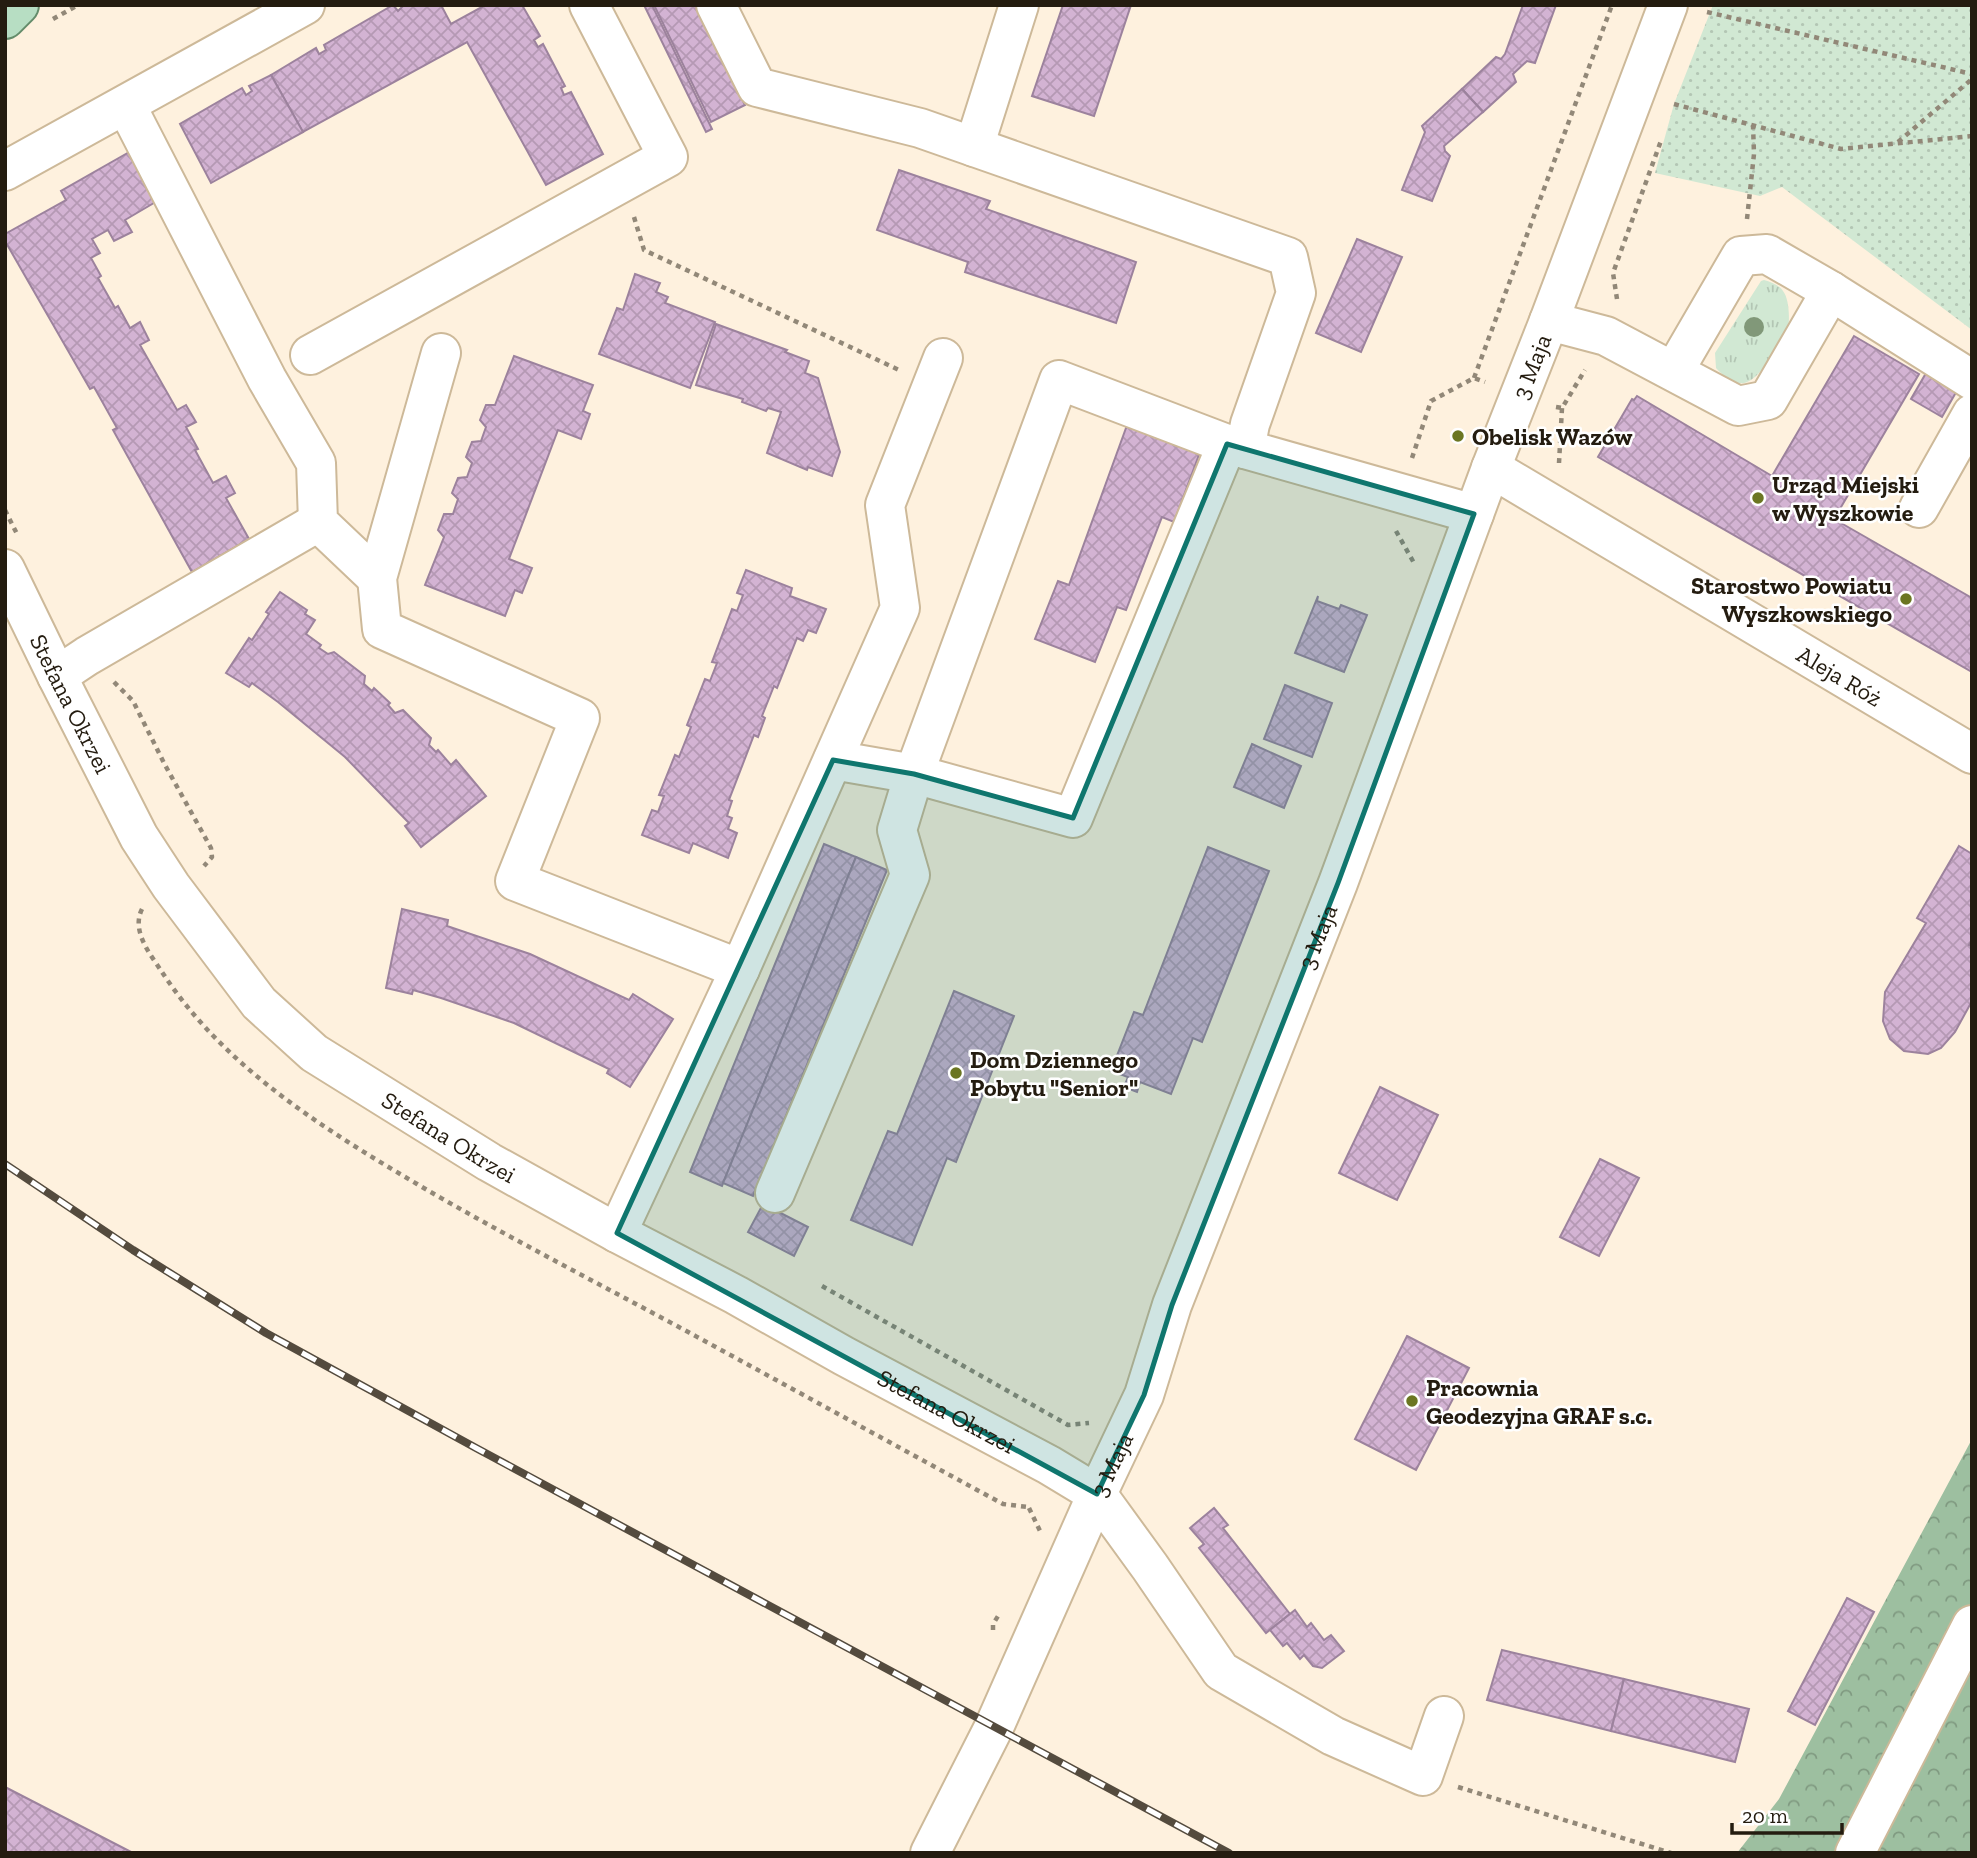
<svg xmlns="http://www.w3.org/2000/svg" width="1977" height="1858" font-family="'Zilla Slab',serif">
<defs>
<pattern id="grass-tufts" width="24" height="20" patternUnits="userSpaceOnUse" patternTransform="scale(1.75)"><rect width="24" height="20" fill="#d1e8d3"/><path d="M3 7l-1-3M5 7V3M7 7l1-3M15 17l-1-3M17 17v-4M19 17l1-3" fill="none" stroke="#b3c6b4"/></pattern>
<pattern id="forest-crowns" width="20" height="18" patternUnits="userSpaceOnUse" patternTransform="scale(1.75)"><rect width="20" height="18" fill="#9dbfa0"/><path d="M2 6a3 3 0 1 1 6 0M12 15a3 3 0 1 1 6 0" fill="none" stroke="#809a81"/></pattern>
<pattern id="park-dots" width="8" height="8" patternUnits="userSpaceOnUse" patternTransform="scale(1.75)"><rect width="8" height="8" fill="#d1e8d3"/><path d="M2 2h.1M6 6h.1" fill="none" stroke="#b3c6b4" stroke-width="1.8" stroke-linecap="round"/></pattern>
<pattern id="building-cross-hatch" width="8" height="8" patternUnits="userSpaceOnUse" patternTransform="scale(1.75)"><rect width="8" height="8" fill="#d3b3d3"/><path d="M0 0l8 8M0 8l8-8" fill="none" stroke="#b599b4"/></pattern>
</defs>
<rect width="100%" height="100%" fill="#fef1de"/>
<path fill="url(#grass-tufts)" d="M1764 280C1771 282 1779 285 1783 291 1789 298 1790 319 1788 328 1783 343 1759 381 1744 383 1734 385 1722 375 1716 368L1715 353 1761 281Z"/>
<path fill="url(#forest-crowns)" d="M1972 1439V1853H1737L1779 1799Z"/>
<path fill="url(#park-dots)" d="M1713 5H1972V330L1782 187 1760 196 1655 173 1674 104Z"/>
<g fill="url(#building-cross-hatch)" stroke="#9c829d" stroke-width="2">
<path d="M393 5 398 11 404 5H441L451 24 482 7 481 5H522L540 36 534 40 538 47 543 44 565 86 561 88 564 95 571 92 603 154 546 185 467 42 303 132 271 75 316 48 319 54 326 50 324 45Z"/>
<path d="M644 5H652L712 129 706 132Z"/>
<path d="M654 5H695L745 105 711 122Z"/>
<path d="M1063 5H1131L1094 116 1032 96Z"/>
<path d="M1523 5H1556L1535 63 1527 61 1513 74 1516 82 1483 112 1462 89 1496 57 1501 59 1505 54Z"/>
<path d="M271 75 303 132 211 183 180 124 242 88 246 95 252 91 249 86Z"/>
<path d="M1462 89 1483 112 1444 146 1445 151 1450 156 1432 201 1402 190 1425 132 1422 126Z"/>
<path d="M131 151 159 200 125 220 132 232 114 241 108 230 92 239 100 253 91 258 101 276 98 278 115 308 118 306 130 328 140 322 149 340 140 345 177 410 186 405 196 422 186 427 198 449 195 450 213 483 226 476 235 493 226 498 249 539 192 572 113 430 117 428 94 387 90 389 5 241V234L66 200 61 191Z"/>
<path d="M899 170 990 201 986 209 1136 262 1116 323 965 272 968 262 877 230Z"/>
<path d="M1357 239 1402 257 1361 352 1316 333Z"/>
<path d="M635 274 660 283 656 292 668 297 665 303 715 322 690 388 599 354 617 308 623 310Z"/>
<path d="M716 324 787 350 785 352 809 361 805 373 818 378 840 452 832 476 808 467 807 470 767 453 781 412 768 408 766 411 742 402 743 399 696 385Z"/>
<path d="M1854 336 1919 374 1834 519 1972 598V672L1598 457 1632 399 1634 400 1637 396 1772 476Z"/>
<path d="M514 356 593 385 583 411 590 414 581 439 558 430 509 559 532 568 522 593 515 590 505 616 425 585 444 537 438 530 444 514H453L458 499 452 493 458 478 467 477 472 463 466 457 472 442 481 441 486 427 480 420 486 405H495Z"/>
<path d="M1929 368 1959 387 1942 417 1911 399Z"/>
<path d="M1130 417 1203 444 1174 522 1162 517 1126 610 1117 607 1095 662 1035 639 1058 581 1069 585Z"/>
<path d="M746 570 792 588 790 596 826 609 816 633 808 630 803 641 797 638 777 688 774 686 762 716 765 718 758 737 754 735 729 800 732 801 727 816 732 818 728 829 737 833 728 858 693 843 689 853 642 835 652 810 658 812 664 796 659 795 675 755 679 757 691 727 687 725 705 679 710 681 717 663 712 662 732 609 737 611 743 595 737 593Z"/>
<path d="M280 592 307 610 305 614 315 620 306 634 321 645 319 648 328 654 334 652 365 676 364 684 372 691 374 688 390 703 388 705 395 713 403 710 431 738 429 745 436 752 438 750 451 765 456 760 486 796 421 847 405 826 409 823 345 757 278 702 252 683 249 687 226 673 249 638 252 640 269 614 266 612Z"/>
<path d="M1318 596 1317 601 1339 609 1341 605 1367 615 1344 672 1295 653Z"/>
<path d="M1285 685 1332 703 1312 757 1264 739Z"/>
<path d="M1252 744 1301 766 1284 808 1234 787Z"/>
<path d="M824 844 856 857 722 1186 690 1172Z"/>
<path d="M1959 846 1972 854V940L1969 945 1972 946V1001L1955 1032 1941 1048 1928 1054 1904 1051 1890 1039 1883 1021 1885 992 1926 923 1917 918Z"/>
<path d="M1208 847 1269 871 1202 1042 1193 1038 1171 1094 1140 1082 1137 1092 1124 1087 1128 1077 1111 1071 1134 1012 1143 1015Z"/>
<path d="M856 857 887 870 753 1196 723 1183Z"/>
<path d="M402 909 448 920 447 926 530 954 629 1000 633 994 673 1019 630 1087 607 1073 609 1069 514 1023 441 998 413 990 412 994 386 988Z"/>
<path d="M954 991 1014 1016 956 1162 947 1158 912 1245 851 1220 888 1131 897 1134Z"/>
<path d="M1380 1087 1438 1115 1397 1200 1339 1173Z"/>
<path d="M1600 1159 1639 1178 1599 1256 1560 1237Z"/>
<path d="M763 1204 808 1227 794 1256 748 1232Z"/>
<path d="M1407 1336 1469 1368 1416 1470 1355 1439Z"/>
<path d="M1214 1508 1228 1525 1223 1528 1290 1614 1266 1633 1199 1548 1204 1544 1190 1528Z"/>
<path d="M1847 1598 1874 1612 1815 1725 1788 1711Z"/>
<path d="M1295 1610 1307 1627 1311 1623 1324 1640 1331 1635 1344 1651 1322 1668 1313 1666 1304 1655 1300 1659 1287 1643 1283 1646 1270 1630Z"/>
<path d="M1502 1650 1624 1679 1611 1731 1487 1700Z"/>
<path d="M1624 1679 1749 1709 1735 1762 1611 1731Z"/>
<path d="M5 1787 133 1853H5Z"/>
</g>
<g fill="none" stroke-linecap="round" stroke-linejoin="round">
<g stroke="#cdb999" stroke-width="42">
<g id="minor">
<path d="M716 5 757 87 920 128 1288 257 1296 293 1250 424 1245 449"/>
<path d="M126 105 267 379 316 463 318 522 377 578"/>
<path d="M974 147 1019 5"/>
<path d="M5 171 305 5"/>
<path d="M1549 321 1606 336 1738 406 1768 400 1831 291"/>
<path d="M441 353 377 578 382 629 580 718 515 881 740 969"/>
<path d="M310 355 668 157 589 5"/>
<path d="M1674 371 1741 256 1767 254 1831 291 1972 380"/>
<path id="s1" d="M1491 468 1972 754"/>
<path d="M1919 508 1972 414"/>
<path id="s2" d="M5 569 57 676 139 837 171 886 259 1003 314 1053 489 1162 617 1233 736 1295 844 1356 1049 1465 1097 1494 1150 1567 1221 1671 1333 1736 1423 1776 1444 1716"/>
<path d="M57 676 87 656 318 522"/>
<path d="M833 760 914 774 1073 818 1227 444"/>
<path d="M775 1193 910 875 897 830 914 774 1059 380 1227 444 1474 514"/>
<path d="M617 1233 740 969 900 608 885 505 943 358"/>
<path id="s3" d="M930 1853 994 1727 1097 1494 1144 1395 1172 1305 1338 883 1491 468 1549 321 1668 5"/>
<path d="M1855 1853 1972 1625"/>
</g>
</g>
<g stroke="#648c6a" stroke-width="42">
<path id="major" d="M5 19 19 5"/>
</g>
<g stroke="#928878" stroke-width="4.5" stroke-dasharray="5 5" stroke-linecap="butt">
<path d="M1707 12 1972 74"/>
<path d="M53 19 78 5"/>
<path d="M1674 104 1841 149 1972 136"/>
<path d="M1898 142 1972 79"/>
<path d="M634 217 644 250 899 370"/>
<path d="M1747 219 1754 154 1753 125"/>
<path d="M1617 299 1613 273 1662 138"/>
<path d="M1474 378 1612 5"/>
<path d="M1556 407 1562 408 1585 370"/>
<path d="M1412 458 1431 401 1474 378 1485 382"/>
<path d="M1559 463 1562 408"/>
<path d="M5 510 17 534"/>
<path d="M1396 531 1414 563"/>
<path d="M114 682 133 701 165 765 211 848 212 857 204 866"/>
<path d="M142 909C131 931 150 954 162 972 223 1066 322 1128 417 1184 502 1234 590 1279 677 1326 786 1385 894 1445 1003 1504L1028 1507"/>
<path d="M822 1286 1068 1425 1089 1423"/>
<path d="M1029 1508 1040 1531"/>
<path d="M993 1630V1624L1000 1613"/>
<path d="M1458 1787 1671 1853"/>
</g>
<use href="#minor" stroke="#fff" stroke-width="38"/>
<use href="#major" stroke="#b7dec3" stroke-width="38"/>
<g stroke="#544b3e" stroke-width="8">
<path id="rail" d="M5 1164 133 1250 266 1333 476 1448 1229 1853"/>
</g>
<use href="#rail" stroke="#fff" stroke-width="5" stroke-dasharray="16" stroke-linecap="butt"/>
</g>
<circle fill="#819879" cx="1754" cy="327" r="10"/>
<path fill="#0f766e" fill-opacity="0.2" stroke="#0f766e" stroke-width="5" stroke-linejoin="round" d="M1227 444 1474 514 1338 883 1172 1305 1144 1395 1097 1494 617 1233 833 760 914 774 1073 818Z"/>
<g fill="#6b7622" stroke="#fff" stroke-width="2.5">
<circle cx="1458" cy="436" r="7"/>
<circle cx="1758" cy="498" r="7"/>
<circle cx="1906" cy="599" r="7"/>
<circle cx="956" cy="1073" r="7"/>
<circle cx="1412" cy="1401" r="7"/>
</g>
<g text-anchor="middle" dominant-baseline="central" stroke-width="5" stroke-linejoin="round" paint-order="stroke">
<g font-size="24" fill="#241c10" stroke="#fff">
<text stroke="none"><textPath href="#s3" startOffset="1605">3 Maja</textPath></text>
<text stroke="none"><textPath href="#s1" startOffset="406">Aleja Róż</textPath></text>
<text stroke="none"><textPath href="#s2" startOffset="150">Stefana Okrzei</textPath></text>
<text stroke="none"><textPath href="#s3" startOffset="996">3 Maja</textPath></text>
<text stroke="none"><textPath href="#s2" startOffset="738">Stefana Okrzei</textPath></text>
<text stroke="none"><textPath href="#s2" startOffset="1306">Stefana Okrzei</textPath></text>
<text stroke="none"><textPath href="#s3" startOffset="429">3 Maja</textPath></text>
</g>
<g font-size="24" font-weight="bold" fill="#241c10" stroke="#fff" text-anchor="start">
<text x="1472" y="436">Obelisk Wazów</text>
<text x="1772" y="484">Urząd Miejski<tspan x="1772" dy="28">w Wyszkowie</tspan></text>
<text x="1892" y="585" text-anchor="end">Starostwo Powiatu<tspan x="1892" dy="28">Wyszkowskiego</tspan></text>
<text x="970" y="1059">Dom Dziennego<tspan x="970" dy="28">Pobytu "Senior"</tspan></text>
<text x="1426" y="1387">Pracownia<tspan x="1426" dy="28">Geodezyjna GRAF s.c.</tspan></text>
</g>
</g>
<rect width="1977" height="1858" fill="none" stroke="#241c10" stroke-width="14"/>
<path d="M1732 1823v10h110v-10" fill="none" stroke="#241c10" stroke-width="3.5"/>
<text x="1742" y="1823" font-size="21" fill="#241c10" stroke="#ffffff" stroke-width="5" paint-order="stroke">20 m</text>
</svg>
